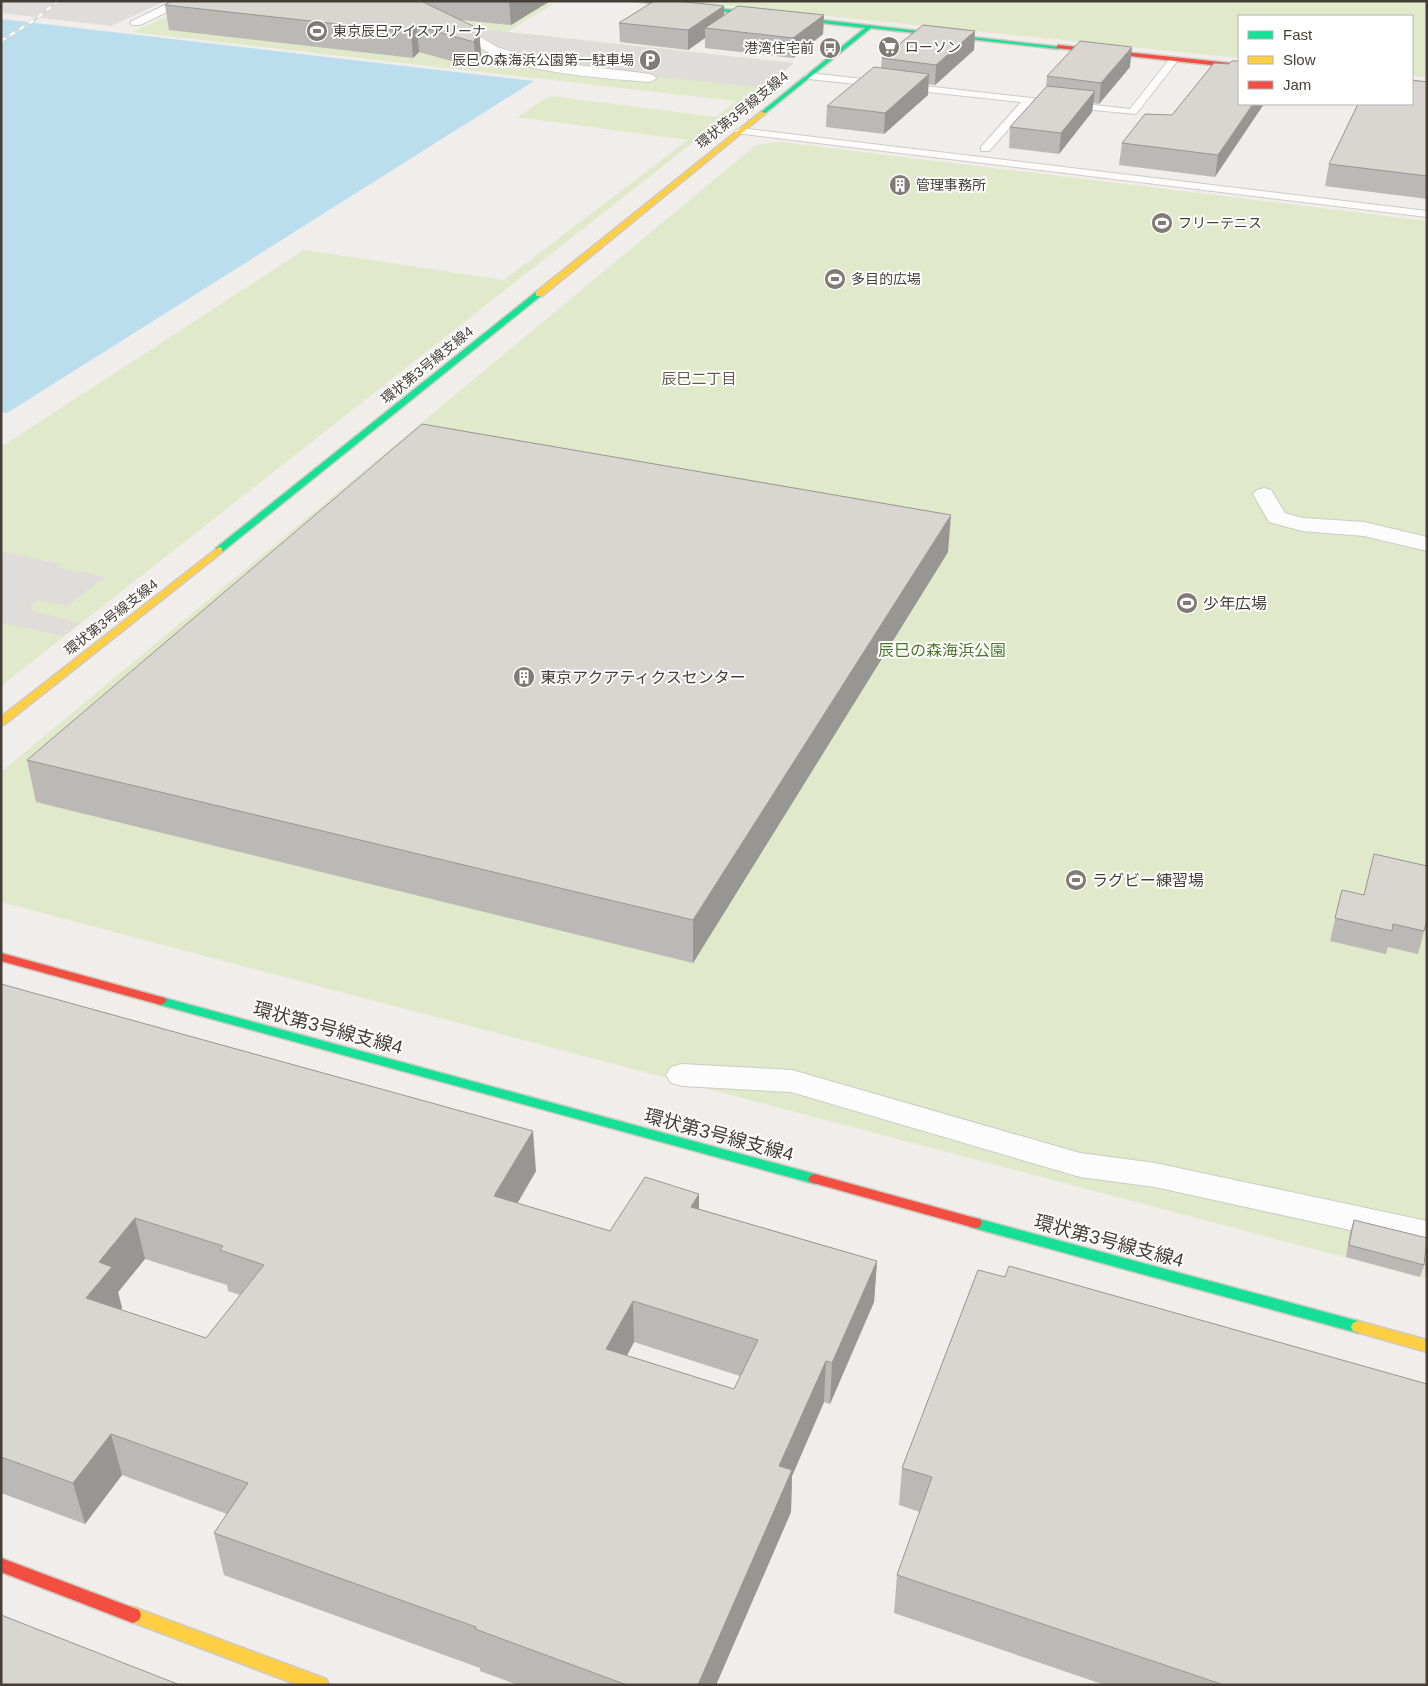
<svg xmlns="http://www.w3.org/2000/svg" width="1428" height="1686" font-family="Helvetica,'Noto Sans JP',sans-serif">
<rect width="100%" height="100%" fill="#f0edea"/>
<g fill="#e0e9ca">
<path d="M201 1H535L553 4 507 32 794 63 1 686V447L304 250 504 280 688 140 517 117 550 96 716 117 736 101 132 32Z"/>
<path d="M682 1H1427V77L1412 76V16H1239V58Z"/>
<path d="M780 142 1427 221V1279L1 902V772L756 145Z"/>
</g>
<g fill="#dfdcda">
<path d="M1 1H166L111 26 1 13Z"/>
<path d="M489 30 794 63 763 88 570 67 547 64 500 50 480 36 483 31Z"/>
<path d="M1 551 60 564 56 567 105 577 67 606 38 600 31 605 32 611 81 623 64 636 1 623Z"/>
</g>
<path fill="#bbdeee" d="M1 19 534 81 7 413 1 412Z"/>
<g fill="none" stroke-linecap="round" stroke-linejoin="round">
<g stroke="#cecbc7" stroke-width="2">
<g id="lane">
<path d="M1171 57 1179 59 1136 114 1031 104 989 151H981V147L1021 102 809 79 804 76 809 73 1130 109Z"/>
<path d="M740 128 1427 211V217L736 133 735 131Z"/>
</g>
</g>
<g stroke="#cecbc7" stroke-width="2">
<g id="street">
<path d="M173 1H190L140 25H132L130 22Z"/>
<path d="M477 35 497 47 536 60 650 74 657 78 650 82C608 78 497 73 471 39Z"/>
<path d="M1264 488 1271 490 1285 513 1303 518 1364 522 1427 537V551L1364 536 1302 531 1269 522 1253 494 1257 490Z"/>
<path d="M682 1064 792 1070 1080 1153 1155 1163 1427 1221V1247L1155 1187 1080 1177 791 1092 682 1086 671 1083 666 1075 671 1067Z"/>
</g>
</g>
<g stroke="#cfcac1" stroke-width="3">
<g id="fast">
<path d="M634 1H652L1061 47 1058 49 871 28 763 115 761 112 865 28Z"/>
<path d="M536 292 543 294 222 552H216V548Z"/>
<path d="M161 997 815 1174 820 1176 822 1179 820 1182 815 1184 157 1004 155 1001Z"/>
<path d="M975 1218 1358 1321 1363 1323 1365 1327 1363 1331 1358 1333 970 1227 968 1223 970 1219Z"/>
</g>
</g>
<g stroke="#cfcac1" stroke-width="3">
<g id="slow">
<path d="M761 112 766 113 542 296H536V292Z"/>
<path d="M219 547 222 548V552L5 724 1 725V717Z"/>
<path d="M1358 1321 1427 1340V1352L1353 1331 1351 1327 1353 1323Z"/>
<path d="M133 1607 326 1679 329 1685H298L127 1620 125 1615 127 1610Z"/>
</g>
</g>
<g stroke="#cfcac1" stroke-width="3">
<g id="jam">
<path d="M1058 45 1239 64V68L1056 48Z"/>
<path d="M1 953 165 998 167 1001 161 1005 1 961Z"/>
<path d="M815 1174 975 1218 980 1219 982 1223 980 1227 975 1228 810 1182 808 1179 810 1176Z"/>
<path d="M1 1558 139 1610 141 1615 139 1620 133 1623 1 1572Z"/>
</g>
</g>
<use href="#lane" fill="#fdfcfc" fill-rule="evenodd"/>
<use href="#street" fill="#fdfcfc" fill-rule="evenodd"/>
<use href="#fast" fill="#16e098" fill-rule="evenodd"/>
<use href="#slow" fill="#ffcf43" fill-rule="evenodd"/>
<use href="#jam" fill="#f24e42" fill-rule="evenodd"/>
<g stroke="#d9d9d8" stroke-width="3">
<path id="rail" d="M1 41 36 19 58 1"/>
</g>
<use href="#rail" stroke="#fff" stroke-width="2" stroke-dasharray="5.5" stroke-linecap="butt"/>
</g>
<g fill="#bbb8b5" fill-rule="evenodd">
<path d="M171 1H550L511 25 460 20 479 29 481 55 476 68 419 52 413 58 169 30 165 5Z"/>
<path d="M724 15H824L823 34 793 58 705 48V38L688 50 620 42 619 23Z"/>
<path d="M975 31 974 50 935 85 928 84V95L884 134 826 127 827 106 881 68 882 58Z"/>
<path d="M1239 61 1215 177 1119 165 1122 143 1172 115 1229 64Z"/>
<path d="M1130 67 1099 104 1093 103 1092 112 1059 154 1009 148 1010 127 1046 87 1047 76Z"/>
<path d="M1427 82V199L1325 186 1329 164Z"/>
<path d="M948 552 693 963 36 802 27 760Z"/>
<path d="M1342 890 1424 931 1418 954 1388 947 1386 954 1330 941Z"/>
<path d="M1 984 536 1171 517 1203 610 1231 699 1194V1209L877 1261 874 1302 830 1404 824 1402 792 1476 791 1512 716 1685H518L480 1671V1668L224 1575 214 1533 227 1514 122 1475 85 1524 1 1493ZM145 1259 227 1285 228 1291 240 1295 206 1338 121 1310 122 1308 118 1292ZM634 1342 740 1376 734 1389 627 1356Z"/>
<path d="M1354 1220 1424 1265 1420 1277 1346 1257 1350 1232Z"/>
<path d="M978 1270 1427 1685H1105L894 1613 897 1575 920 1512 899 1505 902 1468Z"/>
</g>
<g fill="#989693">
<path d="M509 1H550L511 25Z"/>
<path d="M724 6V25L705 28V38L688 50V30Z"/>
<path d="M824 15 823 34 793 58V38Z"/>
<path d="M417 26 419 52 413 58 411 32Z"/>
<path d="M479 29 481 55 476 68 474 42Z"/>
<path d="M975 31 974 50 935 85 936 65Z"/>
<path d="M1132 47 1130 67 1099 104 1101 83Z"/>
<path d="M929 74 928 95 884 134 885 113Z"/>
<path d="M1095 91 1092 112 1059 154 1061 133Z"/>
<path d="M1253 104H1264L1215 177 1218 155Z"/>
<path d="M951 515 948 552 693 963V920Z"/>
<path d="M533 1131 536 1171 498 1237 494 1196Z"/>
<path d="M699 1194V1234L691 1207Z"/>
<path d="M135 1218 145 1259 118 1292 122 1308 96 1339 86 1298 99 1262Z"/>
<path d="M877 1261 874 1302 830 1404 832 1363Z"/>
<path d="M633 1301 634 1342 608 1391 606 1349Z"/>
<path d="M826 1361 824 1402 792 1476 791 1512 716 1685H698L779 1466Z"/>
<path d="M111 1434 122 1475 85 1524 73 1483Z"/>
</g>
<g fill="#d9d6d2" stroke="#989693" fill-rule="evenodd">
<path d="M171 1H421L479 29 474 42 417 26 411 32 165 5Z"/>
<path d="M654 1H677L724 6 688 30 619 23Z"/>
<path d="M738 6 824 15 793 38 705 28Z"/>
<path d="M923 25 975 31 936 65 882 58Z"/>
<path d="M1080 41 1132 47 1101 83 1047 76Z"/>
<path d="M1232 61H1239V104H1253L1218 155 1122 143 1145 114 1172 115 1214 63 1229 64Z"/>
<path d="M874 67 929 74 885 113 827 106Z"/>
<path d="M1412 80 1427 82V176L1329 164 1358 104H1412Z"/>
<path d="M1047 86 1095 91 1061 133 1010 127Z"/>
<path d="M422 424 951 515 693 920 27 760Z"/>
<path d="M1374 854 1427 866V919L1424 931 1393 924 1392 931 1335 918 1342 890 1364 895Z"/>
<path d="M1 984 533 1131 494 1196 610 1231 645 1177 699 1194 691 1207 877 1261 832 1363 826 1361 779 1466 792 1470 698 1685H627L475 1629 476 1627 214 1533 248 1483 111 1434 73 1483 1 1457ZM135 1218 223 1246 220 1250 264 1265 206 1338 86 1298 112 1267 99 1262ZM633 1301 758 1340 734 1389 606 1349Z"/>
<path d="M1354 1220 1427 1238 1424 1265 1349 1245Z"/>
<path d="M1009 1266 1427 1384V1685H1224L897 1575 932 1477 902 1468 978 1270 1005 1277Z"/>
<path d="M1 1615 180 1685H1Z"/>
</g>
<defs>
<g id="stadium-disc" transform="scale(1.125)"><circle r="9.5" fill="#827b75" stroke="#fff"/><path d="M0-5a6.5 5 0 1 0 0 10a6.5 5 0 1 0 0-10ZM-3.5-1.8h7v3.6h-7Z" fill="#fff"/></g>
<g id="supermarket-disc" transform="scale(1.125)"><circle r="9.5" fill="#827b75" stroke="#fff"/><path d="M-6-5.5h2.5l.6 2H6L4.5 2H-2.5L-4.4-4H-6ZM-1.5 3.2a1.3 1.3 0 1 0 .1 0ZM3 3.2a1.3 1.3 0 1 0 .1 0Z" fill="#fff"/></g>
<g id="bus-disc" transform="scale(1.125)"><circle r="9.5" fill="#827b75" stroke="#fff"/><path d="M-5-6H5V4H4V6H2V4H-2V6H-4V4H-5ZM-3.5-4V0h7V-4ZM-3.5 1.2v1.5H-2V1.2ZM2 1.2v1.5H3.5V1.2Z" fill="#fff"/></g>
<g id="parking-disc" transform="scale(1.125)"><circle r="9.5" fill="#827b75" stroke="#fff"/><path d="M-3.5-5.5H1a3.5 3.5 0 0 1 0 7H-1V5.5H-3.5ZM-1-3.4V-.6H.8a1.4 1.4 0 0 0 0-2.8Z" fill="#fff"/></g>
<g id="building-disc" transform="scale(1.125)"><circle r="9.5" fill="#827b75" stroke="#fff"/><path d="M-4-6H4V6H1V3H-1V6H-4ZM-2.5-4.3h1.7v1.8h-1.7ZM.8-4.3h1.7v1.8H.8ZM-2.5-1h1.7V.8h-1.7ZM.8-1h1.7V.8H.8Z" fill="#fff"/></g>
</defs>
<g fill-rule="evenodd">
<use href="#stadium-disc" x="317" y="31"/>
<use href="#supermarket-disc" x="889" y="47"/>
<use href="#bus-disc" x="830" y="48"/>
<use href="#parking-disc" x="650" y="60"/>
<use href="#building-disc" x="900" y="185"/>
<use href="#stadium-disc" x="1162" y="223"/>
<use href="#stadium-disc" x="835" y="279"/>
<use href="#stadium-disc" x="1187" y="603"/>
<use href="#building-disc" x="524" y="677"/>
<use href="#stadium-disc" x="1076" y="880"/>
</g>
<g text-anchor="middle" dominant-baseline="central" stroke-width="4" stroke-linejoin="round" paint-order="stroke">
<g font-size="14" fill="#463e36" stroke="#fff" text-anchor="start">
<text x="333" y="31">東京辰巳アイスアリーナ</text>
<text x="905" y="47">ローソン</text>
<text x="814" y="48" text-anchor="end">港湾住宅前</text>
<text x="634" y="60" text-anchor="end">辰巳の森海浜公園第一駐車場</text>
<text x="916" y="185">管理事務所</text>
<text x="1178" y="223">フリーテニス</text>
<text x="851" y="279">多目的広場</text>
</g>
<g font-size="14" fill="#463e36" stroke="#fff">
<text transform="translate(742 110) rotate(-39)">環状第3号線支線4</text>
<text transform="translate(427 365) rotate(-39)">環状第3号線支線4</text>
<text transform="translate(111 617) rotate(-38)">環状第3号線支線4</text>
</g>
<g font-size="15" fill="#685b4d" stroke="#fff">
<text x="699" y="378">辰巳二丁目</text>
</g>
<g font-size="16" fill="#463e36" stroke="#fff" text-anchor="start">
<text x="1203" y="603">少年広場</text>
<text x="540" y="677">東京アクアティクスセンター</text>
<text x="1092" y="880">ラグビー練習場</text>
</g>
<g font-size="16" fill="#4e762a" stroke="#fff">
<text x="942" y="650">辰巳の森海浜公園</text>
</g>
<g font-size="19" fill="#463e36" stroke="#fff">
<text transform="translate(328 1028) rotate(15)">環状第3号線支線4</text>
<text transform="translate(719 1135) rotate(15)">環状第3号線支線4</text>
<text transform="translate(1109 1241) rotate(15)">環状第3号線支線4</text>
</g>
</g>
<rect width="1428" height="1686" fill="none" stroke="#463e36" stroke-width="5"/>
<rect x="1238" y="15" width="175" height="90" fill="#ffffff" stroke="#b5b2af"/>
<rect x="1248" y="31" width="25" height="8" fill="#16e098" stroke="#b5b2af"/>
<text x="1283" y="40" font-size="15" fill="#463e36">Fast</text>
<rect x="1248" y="56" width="25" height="8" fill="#ffcf43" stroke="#b5b2af"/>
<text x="1283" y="65" font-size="15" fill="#463e36">Slow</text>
<rect x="1248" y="81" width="25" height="8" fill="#f24e42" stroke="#b5b2af"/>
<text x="1283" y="90" font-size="15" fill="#463e36">Jam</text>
</svg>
